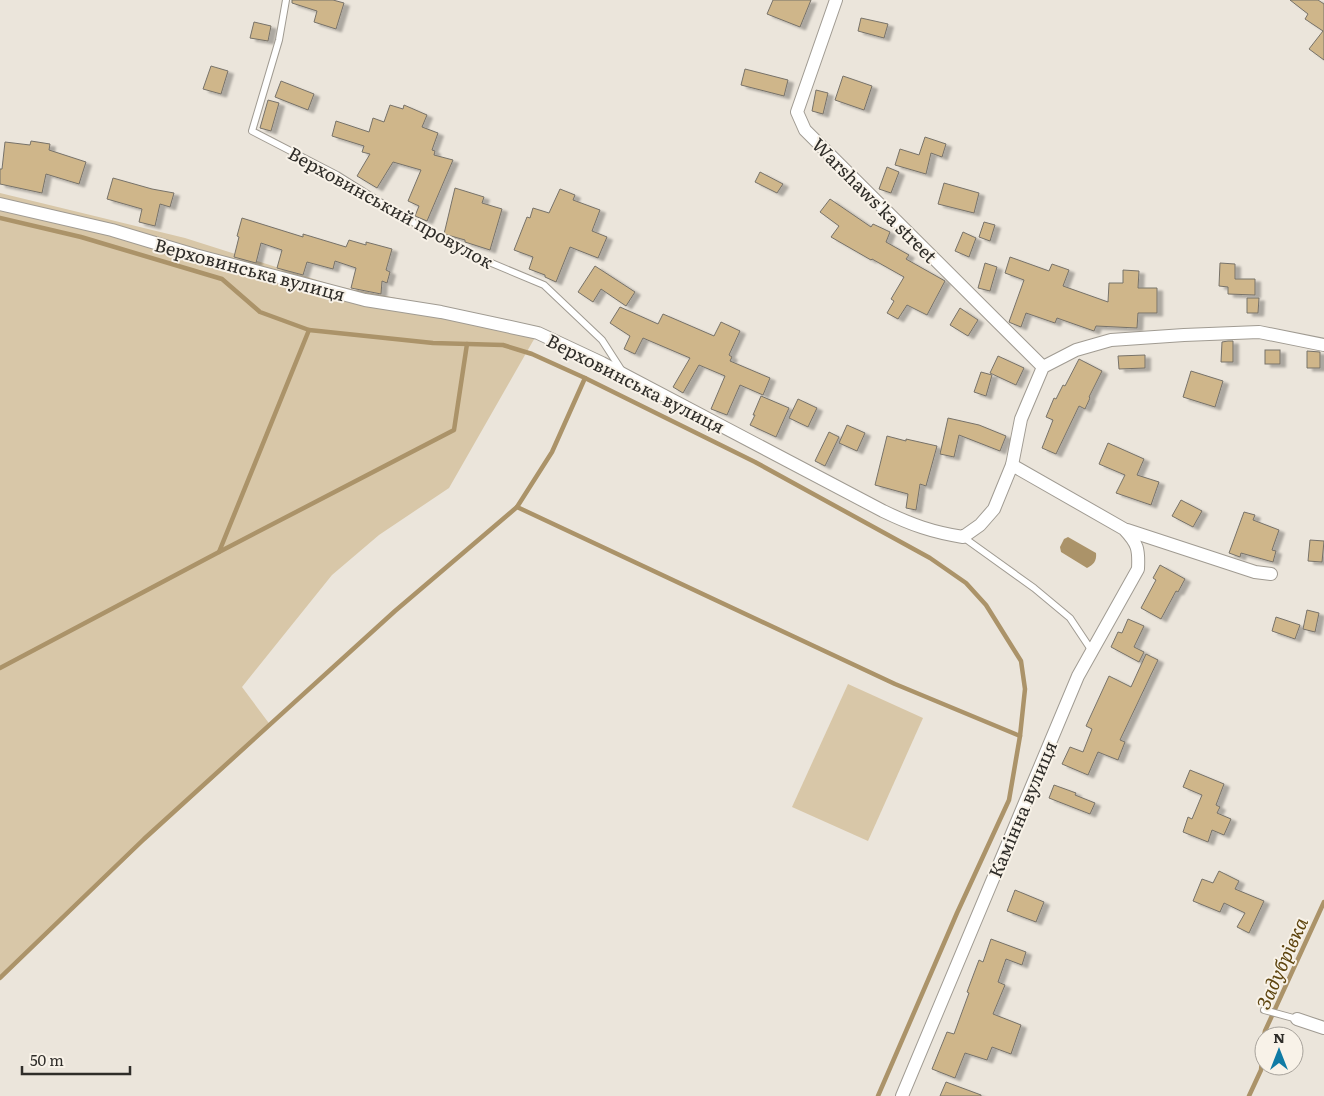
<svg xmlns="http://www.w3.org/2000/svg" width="1324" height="1096" font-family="Literata,serif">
<defs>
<filter id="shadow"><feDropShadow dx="5.5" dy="3" stdDeviation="1" flood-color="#0004"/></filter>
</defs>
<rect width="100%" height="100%" fill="#ebe5db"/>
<g fill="#d8c7a8">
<path d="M0 193 185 238 336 286 541 327 449 488 379 535 332 575 242 687 271 726 82 899 0 980Z"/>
<path d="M848 684 923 718 868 841 792 807Z"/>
</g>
<path fill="#ab9369" d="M1068 537 1096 553C1097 561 1093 565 1087 568L1061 552 1060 547 1064 539Z"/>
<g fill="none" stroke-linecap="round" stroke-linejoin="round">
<g stroke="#ab9369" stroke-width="4.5">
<path d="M0 218 81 237 222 279 260 312 309 330"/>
<path d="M517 507 895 684 1020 736"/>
<path d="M219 552 309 330 433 343 503 345 532 354 585 378 755 462 930 558 966 583 986 605 1021 661 1025 689 1020 736 1009 800 957 913 878 1096"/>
<path d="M0 668 219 552 454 430 467 344"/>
<path d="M0 978 144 839 395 611 517 507 552 452 585 378"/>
<path d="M1264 1036 1265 1031 1324 902"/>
<path d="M1249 1096 1261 1070 1264 1040"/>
</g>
</g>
<g fill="#cfb68a" stroke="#777269" filter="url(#shadow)">
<path d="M292 0H333L344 3 336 29 314 22 317 11 292 3Z"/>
<path d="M773 0H811L800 27 767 14Z"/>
<path d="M1290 0H1318L1324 4V60L1309 49 1323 31 1305 19 1308 14Z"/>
<path d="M861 18 888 24 884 38 858 31Z"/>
<path d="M254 22 271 26 268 41 250 38Z"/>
<path d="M211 66 228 71 221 94 203 89Z"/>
<path d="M745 69 788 80 784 96 741 85Z"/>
<path d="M843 76 872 86 864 110 835 100Z"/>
<path d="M281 81 314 94 308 110 275 97Z"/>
<path d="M816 90 828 93 823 114 812 111Z"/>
<path d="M268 100 279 103 271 131 260 128Z"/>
<path d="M390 105 403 109 404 105 427 115 422 127 438 133 432 150 435 151 434 155 453 160 427 221 415 216 419 206 408 201 421 170 393 162 377 188 357 176 370 154 362 152 364 146 332 136 336 121 369 132 373 118 384 122Z"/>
<path d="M925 137 946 144 942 157 931 153 926 174 895 165 900 149 919 155Z"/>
<path d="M31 141 50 144 49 150 86 162 79 184 46 174 42 193 0 184V169H2L5 142 30 145Z"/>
<path d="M887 167 899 172 891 193 879 189Z"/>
<path d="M760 172 783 184 777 193 755 182Z"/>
<path d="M113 178 152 189 174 193 170 207 160 204 155 226 139 222 142 209 107 199Z"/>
<path d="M944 183 979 193 974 213 938 204Z"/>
<path d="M455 188 484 197 482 203 502 209 490 250 465 242V240L444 234Z"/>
<path d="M560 189 575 195 573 200 600 210 592 231 607 237 598 258 570 247 556 282 545 277V275L529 269 533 257 514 250 527 217 530 218 533 208 549 213Z"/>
<path d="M830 199 871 227 873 224 890 232 886 242 909 255 906 259 945 281 927 315 907 305 898 319 887 313 894 301 891 299 904 277 872 259 871 260 831 237 839 226 820 212Z"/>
<path d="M242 218 303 237V234L346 247 349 240 366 245V242L392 249 386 270 390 272 387 283 382 281 381 294 351 288 356 268 335 261 333 269 307 262 303 275 277 268 282 250 261 243 256 263 234 257 239 237 237 236Z"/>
<path d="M984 222 995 225 990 241 979 237Z"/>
<path d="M963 232 976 238 969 257 955 251Z"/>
<path d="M1010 257 1049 271 1052 264 1069 270 1063 286 1108 302 1109 283H1123V270L1139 271 1138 288H1157V313H1138L1137 328 1096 326 1094 331 1057 318 1055 323 1026 313 1021 327 1011 323 1009 322 1024 280 1005 273Z"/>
<path d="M985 263 997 267 990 291 978 288Z"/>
<path d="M1220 263 1235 264V279H1255V295L1228 294V287L1219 286Z"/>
<path d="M595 266 635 292 626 306 601 289 593 302 578 292Z"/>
<path d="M1247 298H1259L1258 313H1247Z"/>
<path d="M620 307 658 324 663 314 714 336 721 322 740 331 729 355 732 357 730 361 770 378 763 395 740 385 727 415 711 409 725 376 699 365 683 393 673 387 690 358 643 338 635 354 624 349 630 336 610 323Z"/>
<path d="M960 308 978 320 968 336 950 325Z"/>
<path d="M1228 341H1233V362H1221L1222 342Z"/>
<rect x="1265" y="350" width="15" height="14"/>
<path d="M1307 351 1320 352V368H1307Z"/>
<path d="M1145 355V368L1119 369 1118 356Z"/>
<path d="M998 356 1024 368 1016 385 990 373Z"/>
<path d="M1079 359 1102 371 1089 397 1090 398 1085 409 1079 406 1056 454 1042 448 1053 420 1046 417 1054 398 1056 399 1063 385 1065 386Z"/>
<path d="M1191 371 1223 381 1215 407 1183 397Z"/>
<path d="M981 372 992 375 986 396 974 392Z"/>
<path d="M761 396 789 408 776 437 750 425 755 415H753Z"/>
<path d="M798 399 817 408 808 427 789 418Z"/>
<path d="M948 418 979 425 1006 436 1000 451 959 435 954 457 940 454Z"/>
<path d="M847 425 865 433 857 451 839 443Z"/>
<path d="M829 432 839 437 825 466 815 461Z"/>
<path d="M887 436 906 441V439L937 446 926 486 920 484 916 510 906 508 908 494 875 485Z"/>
<path d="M1108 443 1144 459 1137 475 1159 482 1151 505 1116 493 1125 475 1099 464Z"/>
<path d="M1181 500 1202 511 1193 527 1172 516Z"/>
<path d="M1244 512 1255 515 1253 520 1279 530 1272 550 1276 551 1273 562 1241 553 1240 557 1229 553Z"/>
<path d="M1310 540 1324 541 1322 562 1308 561Z"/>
<path d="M1160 565 1185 579 1178 592 1176 591 1161 619 1141 608 1156 580 1153 578Z"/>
<path d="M1307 610 1319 613 1315 632 1303 629Z"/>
<path d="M1276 617 1300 625 1295 639 1272 631Z"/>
<path d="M1128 619 1144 626 1134 647 1144 652 1139 662 1111 647 1118 632 1122 633Z"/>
<path d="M1146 654 1158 660 1120 740 1125 742 1118 760 1098 752 1088 775 1062 764 1070 747 1083 752 1092 729 1086 726 1109 676 1131 687Z"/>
<path d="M1190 770 1224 784 1216 805 1220 807 1217 813 1231 819 1224 835 1212 830 1208 842 1183 832 1188 817 1192 819 1202 795 1183 787Z"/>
<path d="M1054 785 1076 793 1075 795 1095 803 1090 814 1049 798Z"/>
<path d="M1219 871 1239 881 1235 889 1264 901 1249 933 1237 927 1245 913 1224 903 1220 912 1193 901 1202 879 1213 883Z"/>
<path d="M1015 890 1044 902 1036 922 1007 911Z"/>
<path d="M991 939 1026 952 1022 965 1006 959 998 982 1005 985 993 1014 1021 1025 1011 1054 992 1047 987 1060 965 1053 955 1078 932 1069 947 1032 954 1034 969 993 967 992 979 960 983 962Z"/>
<path d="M946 1082 981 1095V1096H940Z"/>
</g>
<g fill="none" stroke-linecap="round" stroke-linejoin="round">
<g stroke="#a09b92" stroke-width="8">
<g id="lane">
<path d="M286 0 279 40 252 131 337 175 407 219 470 254 544 285 602 340 622 371"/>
<path d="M963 537 1034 588 1070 618 1092 651"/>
<path d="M1264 1010 1297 1019"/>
</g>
</g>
<g stroke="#a09b92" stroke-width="14">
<g id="street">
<path d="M836 0 797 112 805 130 1043 367"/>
<path d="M0 204 112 230 195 255 365 300 441 312 538 333 602 363 883 511C912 525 932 532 963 537L980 525 994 509 1012 465 1021 419 1043 367 1076 350 1111 340 1184 335 1259 332 1324 345"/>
<path d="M1127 530 1255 572 1271 574"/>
<path d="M1297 1019 1324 1028"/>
<path d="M902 1096 1078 676 1138 569C1139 549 1138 544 1124 529L1012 465"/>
</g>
</g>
<use href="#lane" stroke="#fff" stroke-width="6"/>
<use href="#street" stroke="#fff" stroke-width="12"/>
</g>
<g text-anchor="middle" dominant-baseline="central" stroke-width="4" stroke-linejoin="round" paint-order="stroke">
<g font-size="18" fill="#2f2d29" stroke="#f8f2e8">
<text transform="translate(875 200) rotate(45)">Warshaws'ka street</text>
<text transform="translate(391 207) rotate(29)">Верховинський провулок</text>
<text transform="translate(250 269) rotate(15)">Верховинська вулиця</text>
<text transform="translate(636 383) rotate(27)">Верховинська вулиця</text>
<text transform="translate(1022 809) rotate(-67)">Камінна вулиця</text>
</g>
<g font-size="19" font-style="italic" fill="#5e450f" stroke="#f8f2e8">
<text transform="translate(1281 963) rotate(-66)">Задубрівка</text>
</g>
</g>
<g transform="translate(1279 1051)"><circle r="24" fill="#f8f2e8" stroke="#a8a39c"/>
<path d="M0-4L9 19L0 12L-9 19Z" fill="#0f7ba5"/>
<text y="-8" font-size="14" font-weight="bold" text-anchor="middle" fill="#2f2d29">N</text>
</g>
<path d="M22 1066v8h108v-8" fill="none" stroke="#2f2d29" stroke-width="2.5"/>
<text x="30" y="1066" font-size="15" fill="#2f2d29" stroke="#f8f2e8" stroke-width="4" paint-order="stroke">50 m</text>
</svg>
